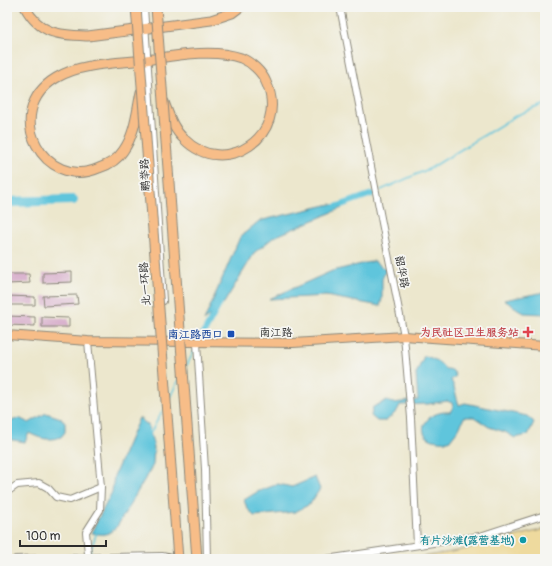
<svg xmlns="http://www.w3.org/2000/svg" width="552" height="566" font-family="Pangolin,'LXGW WenKai TC',sans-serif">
<rect width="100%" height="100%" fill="#f6f6f2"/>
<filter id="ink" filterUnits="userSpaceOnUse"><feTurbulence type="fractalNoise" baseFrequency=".025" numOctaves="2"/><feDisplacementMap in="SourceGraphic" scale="8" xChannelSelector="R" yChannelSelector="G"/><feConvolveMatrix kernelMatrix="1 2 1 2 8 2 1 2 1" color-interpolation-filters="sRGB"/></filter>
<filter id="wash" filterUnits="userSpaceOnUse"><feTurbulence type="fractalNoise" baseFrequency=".012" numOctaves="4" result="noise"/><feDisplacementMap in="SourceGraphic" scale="16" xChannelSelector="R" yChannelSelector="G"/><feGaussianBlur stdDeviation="0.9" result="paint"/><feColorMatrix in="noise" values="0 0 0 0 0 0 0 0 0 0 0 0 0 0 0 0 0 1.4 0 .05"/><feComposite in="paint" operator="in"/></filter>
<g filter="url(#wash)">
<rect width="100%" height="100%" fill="#ece7cd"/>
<path fill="#eeda9e" stroke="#8c8264" d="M545 529V559H410L457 551Z"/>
<g fill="#5fc5dc" stroke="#457884">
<path d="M331 204 342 208 274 237 255 252 224 303 204 321 240 237 259 221Z"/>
<path d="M374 261 386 270 382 279V299L380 306 326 296 269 299 332 271Z"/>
<path d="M545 292V314L524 313 504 300Z"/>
<path d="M424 356C431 357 441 362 445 369 452 369 453 370 456 376L451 380C455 387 456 397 459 405L465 403 527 416 534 422 528 435 515 438 505 432 489 427 474 417H464L460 427 449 441C410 445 420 410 450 412L453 407 452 403 447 401 428 404 400 405 397 411 386 421H377L371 416 373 407 386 401 393 403 418 400 416 374Z"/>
<path d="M46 413 61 418 65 423V432L61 437C48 441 41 439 29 433L25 442 7 439V423L19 418 29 423Z"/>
<path d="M139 418 148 425 154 447 153 465 118 525C108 536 105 535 91 533L112 492 114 476Z"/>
<path d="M315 477 320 489 310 504 295 512 254 516 247 508 244 500 257 492 278 484 292 487Z"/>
</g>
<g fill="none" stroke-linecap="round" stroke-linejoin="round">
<g stroke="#5fc5dc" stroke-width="1.5">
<path d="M381 190 431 168 517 115 545 104"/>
<path d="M187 365 195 349"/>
<path d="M170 397 179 379"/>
<path d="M150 434 162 411"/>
<path d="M90 551 97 532"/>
</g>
<g stroke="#5fc5dc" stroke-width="6">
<path d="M330 209 372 194"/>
<path d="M201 338 219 305"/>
</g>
<path stroke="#5fc5dc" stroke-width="10" d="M7 202 73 200"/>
</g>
<g id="blocks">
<g fill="#d09ec2">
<path d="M72 272V282L43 283V273Z"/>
<path d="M7 274H29L30 283 7 284Z"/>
<path d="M77 295 78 304 44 306 43 296Z"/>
<path d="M7 296 35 297V305H7Z"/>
<path d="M7 316 35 317V326L7 325Z"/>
<path d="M42 317 69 318V327H42Z"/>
</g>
</g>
</g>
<g filter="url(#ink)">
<use href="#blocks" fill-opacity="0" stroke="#8c897c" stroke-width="1"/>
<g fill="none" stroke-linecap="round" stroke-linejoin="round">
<g stroke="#8c897c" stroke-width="8">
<g id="minor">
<path d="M144 7 163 301"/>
<path d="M340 7 404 336 411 418 417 545"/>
<path d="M197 343 205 469 207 559"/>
<path d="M7 492 17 485 39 483 48 488 56 497 70 500 101 487"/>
<path d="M88 554 86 532 100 510 101 487 88 341"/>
<path d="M16 559 162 556 178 559"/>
<path d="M326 559 480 536 545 515"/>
</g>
</g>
<g stroke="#8c897c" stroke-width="10">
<path id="major" d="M7 335 88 341 293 343 404 336 545 346"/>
</g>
<g stroke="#8c897c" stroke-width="11">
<g id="highway">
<path d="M25 7C40 35 60 35 88 36L211 20 232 13 240 7"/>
<path d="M141 92C137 111 135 135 123 151 118 159 108 165 99 168 45 192 0 112 56 78 80 63 118 63 146 60 174 56 213 48 241 58 251 62 262 72 266 82 291 135 224 180 184 139 173 129 169 115 164 102"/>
</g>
</g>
<use href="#minor" stroke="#fff" stroke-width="6"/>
<use href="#major" stroke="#f7bd88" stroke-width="8"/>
<use href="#highway" stroke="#f7bd88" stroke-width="9"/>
<g stroke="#8c897c" stroke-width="11" stroke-linecap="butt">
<g id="highway-bridge">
<path d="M136 7 178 559"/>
<path d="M156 7 197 559"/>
</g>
</g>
<use href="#highway-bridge" stroke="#f7bd88" stroke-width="9"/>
</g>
</g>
<path fill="#e0444e" stroke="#f6f6f2" stroke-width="1.5" d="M526 326h4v4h4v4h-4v4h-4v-4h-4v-4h4z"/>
<rect fill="#1a4fb4" stroke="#f6f6f2" stroke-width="1.5" x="227" y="330" width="8" height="8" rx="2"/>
<circle fill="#0f9aa8" stroke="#f6f6f2" stroke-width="1.5" cx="523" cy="540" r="4"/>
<g text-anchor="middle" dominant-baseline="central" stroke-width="3.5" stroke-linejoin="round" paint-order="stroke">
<g font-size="11" fill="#2b2b2b" stroke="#f6f6f2">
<text transform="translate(145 175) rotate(-93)">鹏举路</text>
<text transform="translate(402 272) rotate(79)">韶华路</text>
<text transform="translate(145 284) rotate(-94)">北一环路</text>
<text x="276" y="332">南江路</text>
</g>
<g font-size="11" font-weight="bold" fill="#be3a42" stroke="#f6f6f2" text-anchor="end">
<text x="519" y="332">为民社区卫生服务站</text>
</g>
<g font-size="11" font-weight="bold" fill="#164399" stroke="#f6f6f2" text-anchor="end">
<text x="223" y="334">南江路西口</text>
</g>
<g font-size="11" font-weight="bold" fill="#0d838f" stroke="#f6f6f2" text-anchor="end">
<text x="515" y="540">有片沙滩(露营基地)</text>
</g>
</g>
<rect width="552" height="566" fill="none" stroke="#f6f6f2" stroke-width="24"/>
<path d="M20 540v6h86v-6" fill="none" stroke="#2b2b2b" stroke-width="2"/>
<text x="26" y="540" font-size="12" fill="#2b2b2b" stroke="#f6f6f2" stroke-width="3" paint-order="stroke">100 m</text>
</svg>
